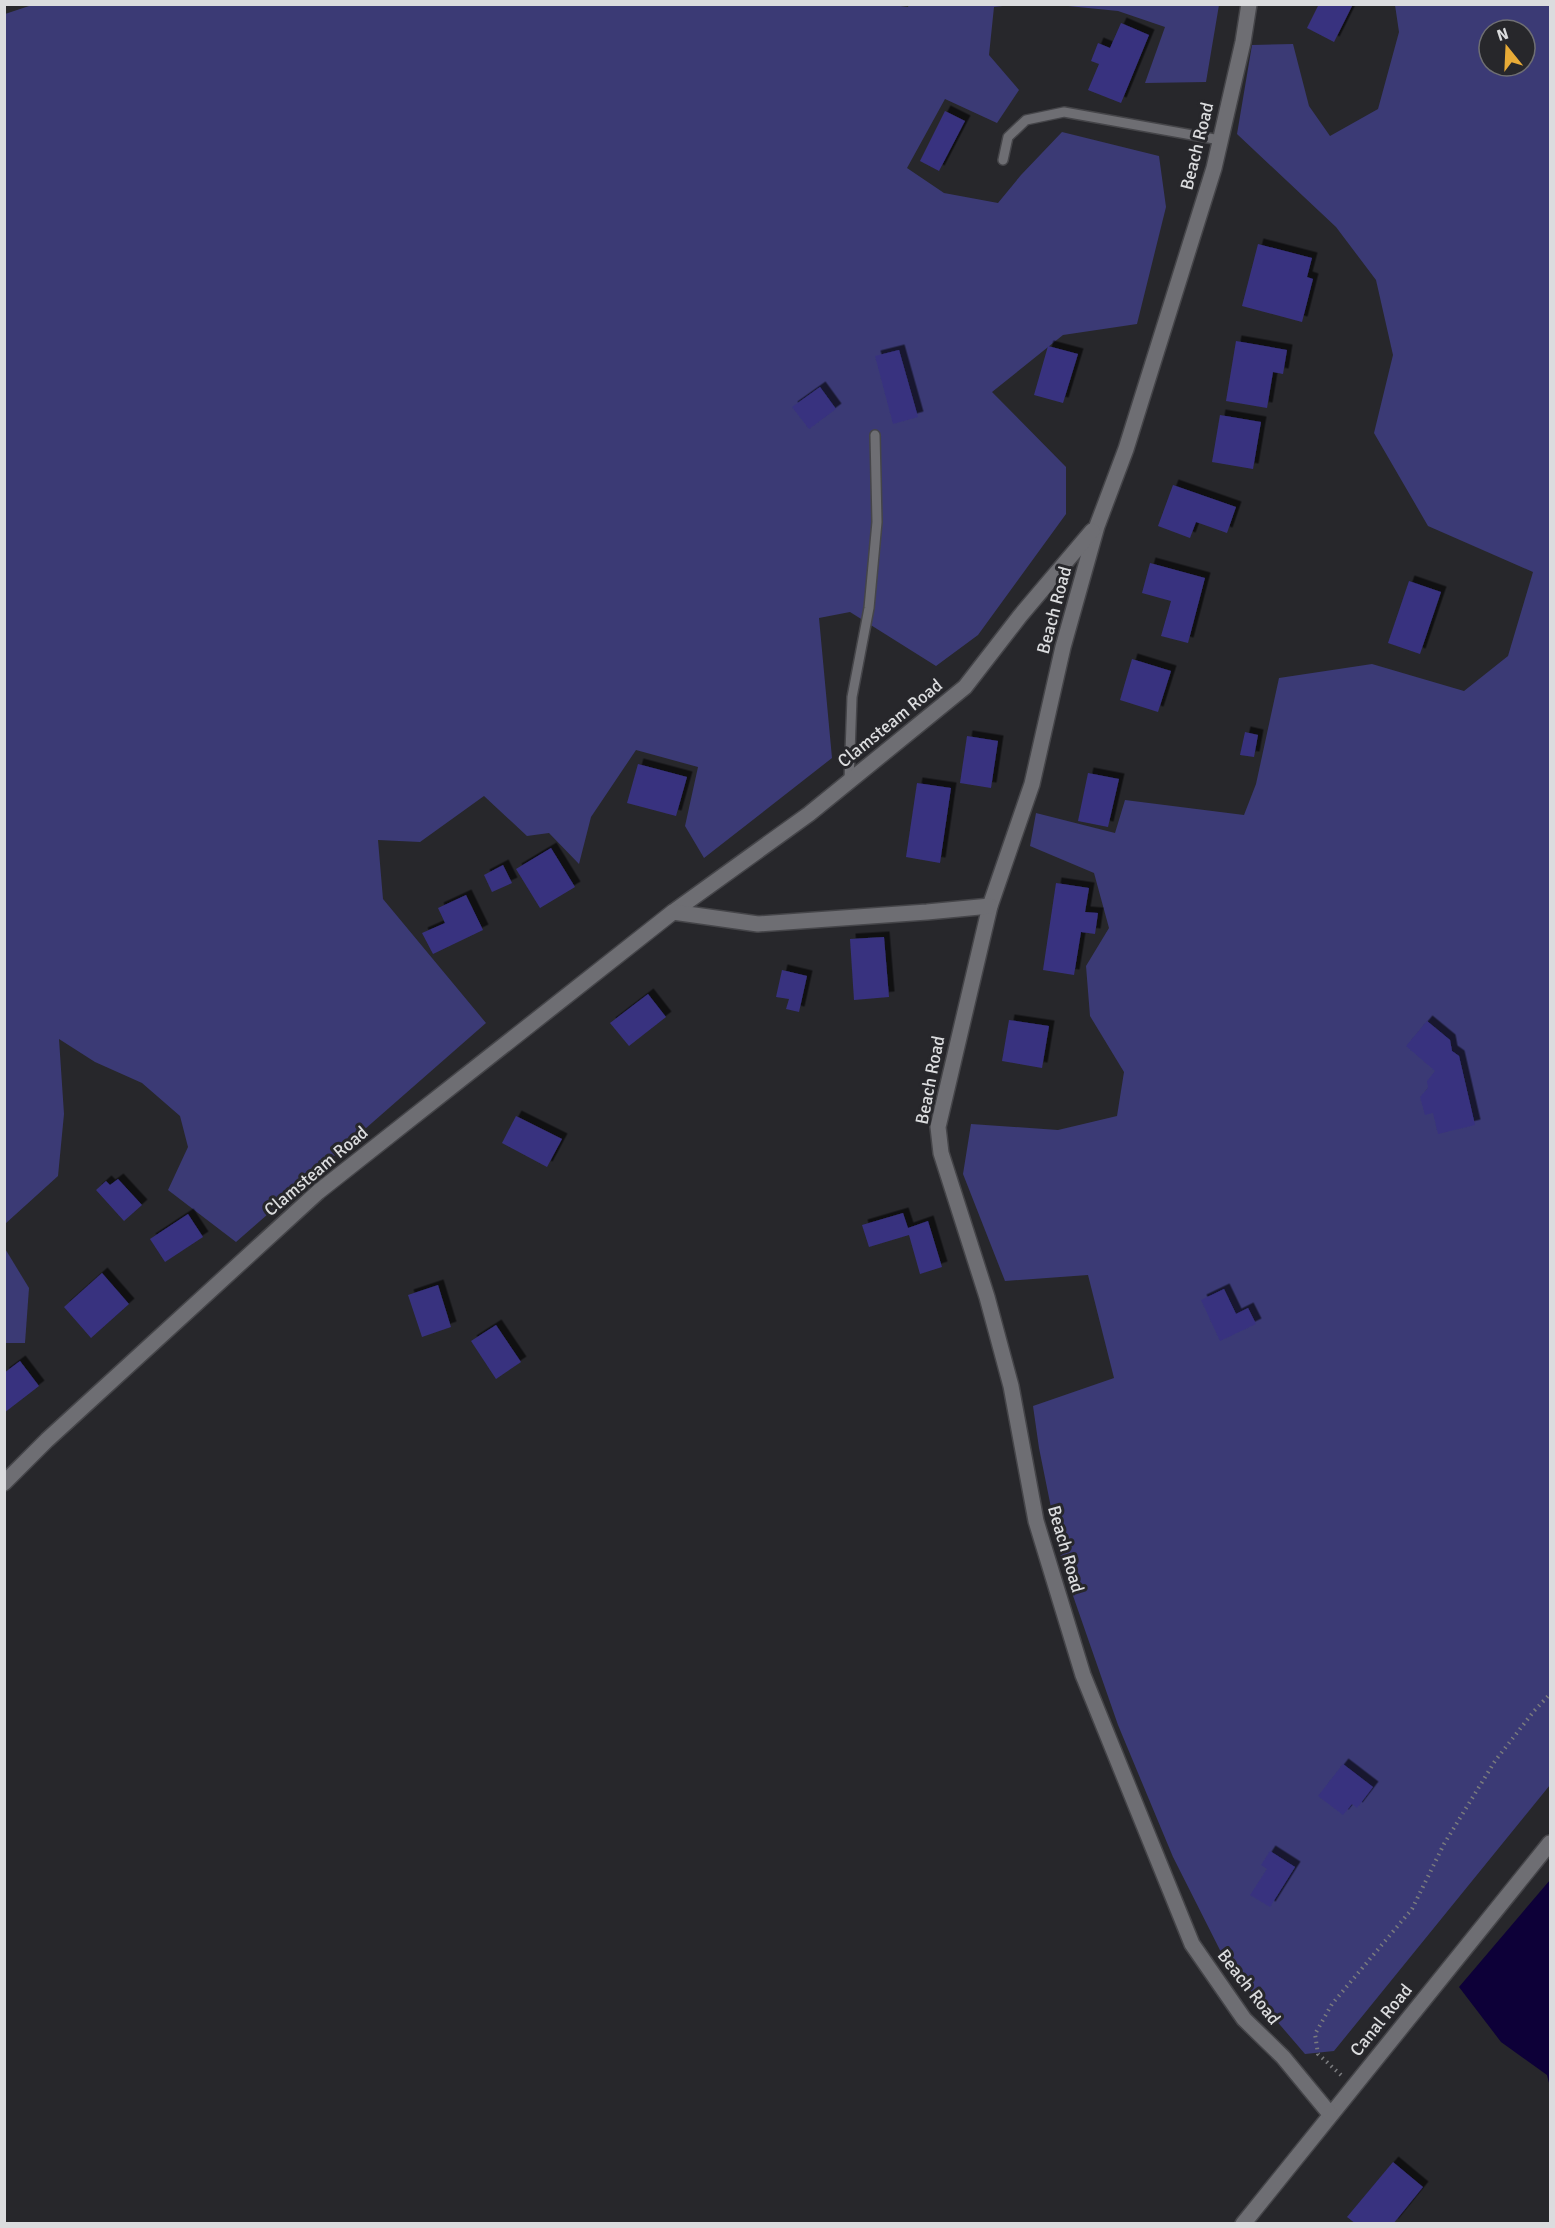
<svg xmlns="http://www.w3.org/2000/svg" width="1555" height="2228" font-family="Signika,sans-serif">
<defs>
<filter id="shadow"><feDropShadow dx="5.5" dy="-5.5" stdDeviation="0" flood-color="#0009"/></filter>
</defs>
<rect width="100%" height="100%" fill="#27272b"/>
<g fill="#3b3a75" fill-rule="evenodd">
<path d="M35 4H886L908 7 909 4 1012 5 994 7 989 55 1019 90 997 123 945 99 907 168 944 193 998 203 1021 175 1062 132 1159 156 1166 207 1137 324 1063 335 992 392 1066 467V514L978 635 936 666 850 612 819 618 832 758 704 858 685 826 698 767 636 750 591 817 579 864 549 833 527 836 484 796 420 842 378 840 383 899 486 1023 236 1242 168 1190 188 1147 180 1116 142 1083 95 1062 59 1039 64 1114 58 1176 5 1224V14Z"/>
<path d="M1058 5H1219L1206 82 1145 83 1165 27 1118 11Z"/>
<path d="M1395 5H1550V1785L1334 2051 1305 2054 1226 1962 1173 1857 1118 1725 1063 1567 1039 1448 1033 1406 1114 1378 1088 1275 1005 1281 963 1174 971 1124 1058 1130 1117 1116 1124 1072 1090 1016 1086 966 1109 928 1094 873 1030 846 1036 813 1115 833 1125 800 1244 815 1256 784 1279 678 1372 664 1464 691 1508 656 1533 572 1428 526 1374 433 1393 355 1376 280 1336 227 1237 134 1252 45 1293 44 1309 106 1330 136 1378 109 1399 32ZM1489 30H1525V66H1489Z"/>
<path d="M4 1247 29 1288 25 1343H5Z"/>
</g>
<path fill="#0d0038" d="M1550 1880V2087L1547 2075 1501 2042 1459 1987Z"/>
<g fill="#38327f" filter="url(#shadow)">
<path d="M1319 4H1353L1334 42 1307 28Z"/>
<path d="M1121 23 1149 35 1121 103 1088 90 1099 64 1091 61 1098 43 1110 48Z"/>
<path d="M945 111 965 121 939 171 920 161Z"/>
<path d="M1258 244 1312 258 1307 277 1313 279 1302 322 1242 306Z"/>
<path d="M1236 341 1287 350 1283 374 1273 372 1267 408 1226 401Z"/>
<path d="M1048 346 1078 354 1063 403 1034 395Z"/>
<path d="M899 350 918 417 893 424 875 356Z"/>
<path d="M820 387 836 409 809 429 792 407Z"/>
<path d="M1220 415 1261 422 1253 469 1212 462Z"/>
<path d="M1173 485 1236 507 1227 533 1196 522 1190 538 1158 526Z"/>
<path d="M1150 563 1205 578 1188 643 1161 636 1171 601 1142 593Z"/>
<path d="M1409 581 1441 592 1420 654 1388 643Z"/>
<path d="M1132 659 1171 671 1158 712 1120 700Z"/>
<path d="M1245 732 1258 735 1254 757 1240 755Z"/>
<path d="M967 736 998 741 991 788 960 783Z"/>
<path d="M638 764 687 777 676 816 627 803Z"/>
<path d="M1088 773 1119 779 1108 827 1078 821Z"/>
<path d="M917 783 951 788 940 863 906 857Z"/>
<path d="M551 848 575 887 540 908 516 869Z"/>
<path d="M503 865 512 883 492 892 484 875Z"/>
<path d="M1056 883 1089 888 1085 912 1098 913 1095 934 1081 932 1074 975 1043 970Z"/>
<path d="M466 895 483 930 433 954 422 933 445 923 438 908Z"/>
<path d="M884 937 889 997 854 1000 850 939Z"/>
<path d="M782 970 807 976 799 1012 786 1009 789 999 776 997Z"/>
<path d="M648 994 666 1017 629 1046 610 1023Z"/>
<path d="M1009 1020 1049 1026 1042 1068 1002 1061Z"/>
<path d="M1427 1021 1450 1040 1452 1051 1459 1056 1475 1125 1438 1134 1433 1113 1425 1115 1420 1097 1428 1088 1427 1081 1435 1071 1406 1046Z"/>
<path d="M516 1116 562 1139 547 1167 502 1143Z"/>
<path d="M118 1179 142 1205 124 1221 96 1190 106 1181 110 1185Z"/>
<path d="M903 1213 908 1228 928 1221 942 1267 920 1274 909 1235 869 1247 862 1225Z"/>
<path d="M188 1214 203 1237 165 1262 150 1239Z"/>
<path d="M102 1273 129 1304 91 1338 64 1307Z"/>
<path d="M438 1285 451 1327 422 1337 408 1295Z"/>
<path d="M1224 1289 1236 1314 1248 1308 1256 1324 1220 1341 1201 1300Z"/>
<path d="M496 1325 521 1362 496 1379 471 1341Z"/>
<path d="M20 1361 39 1386 4 1413V1373Z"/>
<path d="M1343 1764 1373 1787 1357 1808 1352 1804 1343 1815 1318 1796Z"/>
<path d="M1270 1851 1295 1867 1270 1907 1250 1895 1267 1869 1261 1865Z"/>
<path d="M1393 2162 1423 2187 1393 2224H1356L1347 2217Z"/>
</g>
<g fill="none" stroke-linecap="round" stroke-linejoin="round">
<g stroke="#454549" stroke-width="12">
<g id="service">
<path d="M1003 160 1008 137 1026 120 1064 112 1220 140"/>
<path d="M849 781 852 697 869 608 877 522 875 435"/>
</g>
</g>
<g stroke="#454549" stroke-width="18">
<path id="minor" d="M1243 2224 1550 1843"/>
</g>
<g stroke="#454549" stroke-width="18">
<g id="tertiary">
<path d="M1249 4 1243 42 1214 168 1126 449 1097 526 1063 647 1032 784 990 906 938 1127 941 1153 987 1297 1011 1386 1036 1521 1083 1675 1192 1944 1244 2019 1283 2057 1330 2114"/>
<path d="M673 912 809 814 965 687 1020 616 1092 531"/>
<path d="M4 1483 47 1440 318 1192 673 912 758 924 927 912 990 906"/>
</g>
</g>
<path stroke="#7a7b7e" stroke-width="4" stroke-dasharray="1.5 4.5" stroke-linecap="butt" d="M1341 2075 1318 2054 1315 2034 1332 2004 1412 1909 1444 1844 1495 1761 1534 1711 1550 1694"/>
<use href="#service" stroke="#6e6e73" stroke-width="9"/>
<use href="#minor" stroke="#6e6e73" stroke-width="15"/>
<use href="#tertiary" stroke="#6e6e73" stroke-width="15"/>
</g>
<g text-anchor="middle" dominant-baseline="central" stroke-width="6" stroke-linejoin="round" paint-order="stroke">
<g font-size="18" fill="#dbdcde" stroke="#27272b">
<text transform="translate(1197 146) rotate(-76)">Beach Road</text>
<text transform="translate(1054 610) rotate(-75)">Beach Road</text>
<text transform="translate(890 723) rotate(-39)">Clamsteam Road</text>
<text transform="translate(930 1080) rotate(-79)">Beach Road</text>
<text transform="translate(316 1171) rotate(-40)">Clamsteam Road</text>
<text transform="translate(1066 1549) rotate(74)">Beach Road</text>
<text transform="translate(1249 1987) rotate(52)">Beach Road</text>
<text transform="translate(1381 2020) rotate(-51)">Canal Road</text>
</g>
</g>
<rect width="1555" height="2228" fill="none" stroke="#dbdcde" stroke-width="12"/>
<g transform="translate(1507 48) rotate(342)"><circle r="28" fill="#27272b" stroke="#6f6f73" stroke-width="1.5"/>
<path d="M0-4.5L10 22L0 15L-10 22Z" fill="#e8ab37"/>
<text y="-9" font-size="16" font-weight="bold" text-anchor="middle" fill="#dbdcde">N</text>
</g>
</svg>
